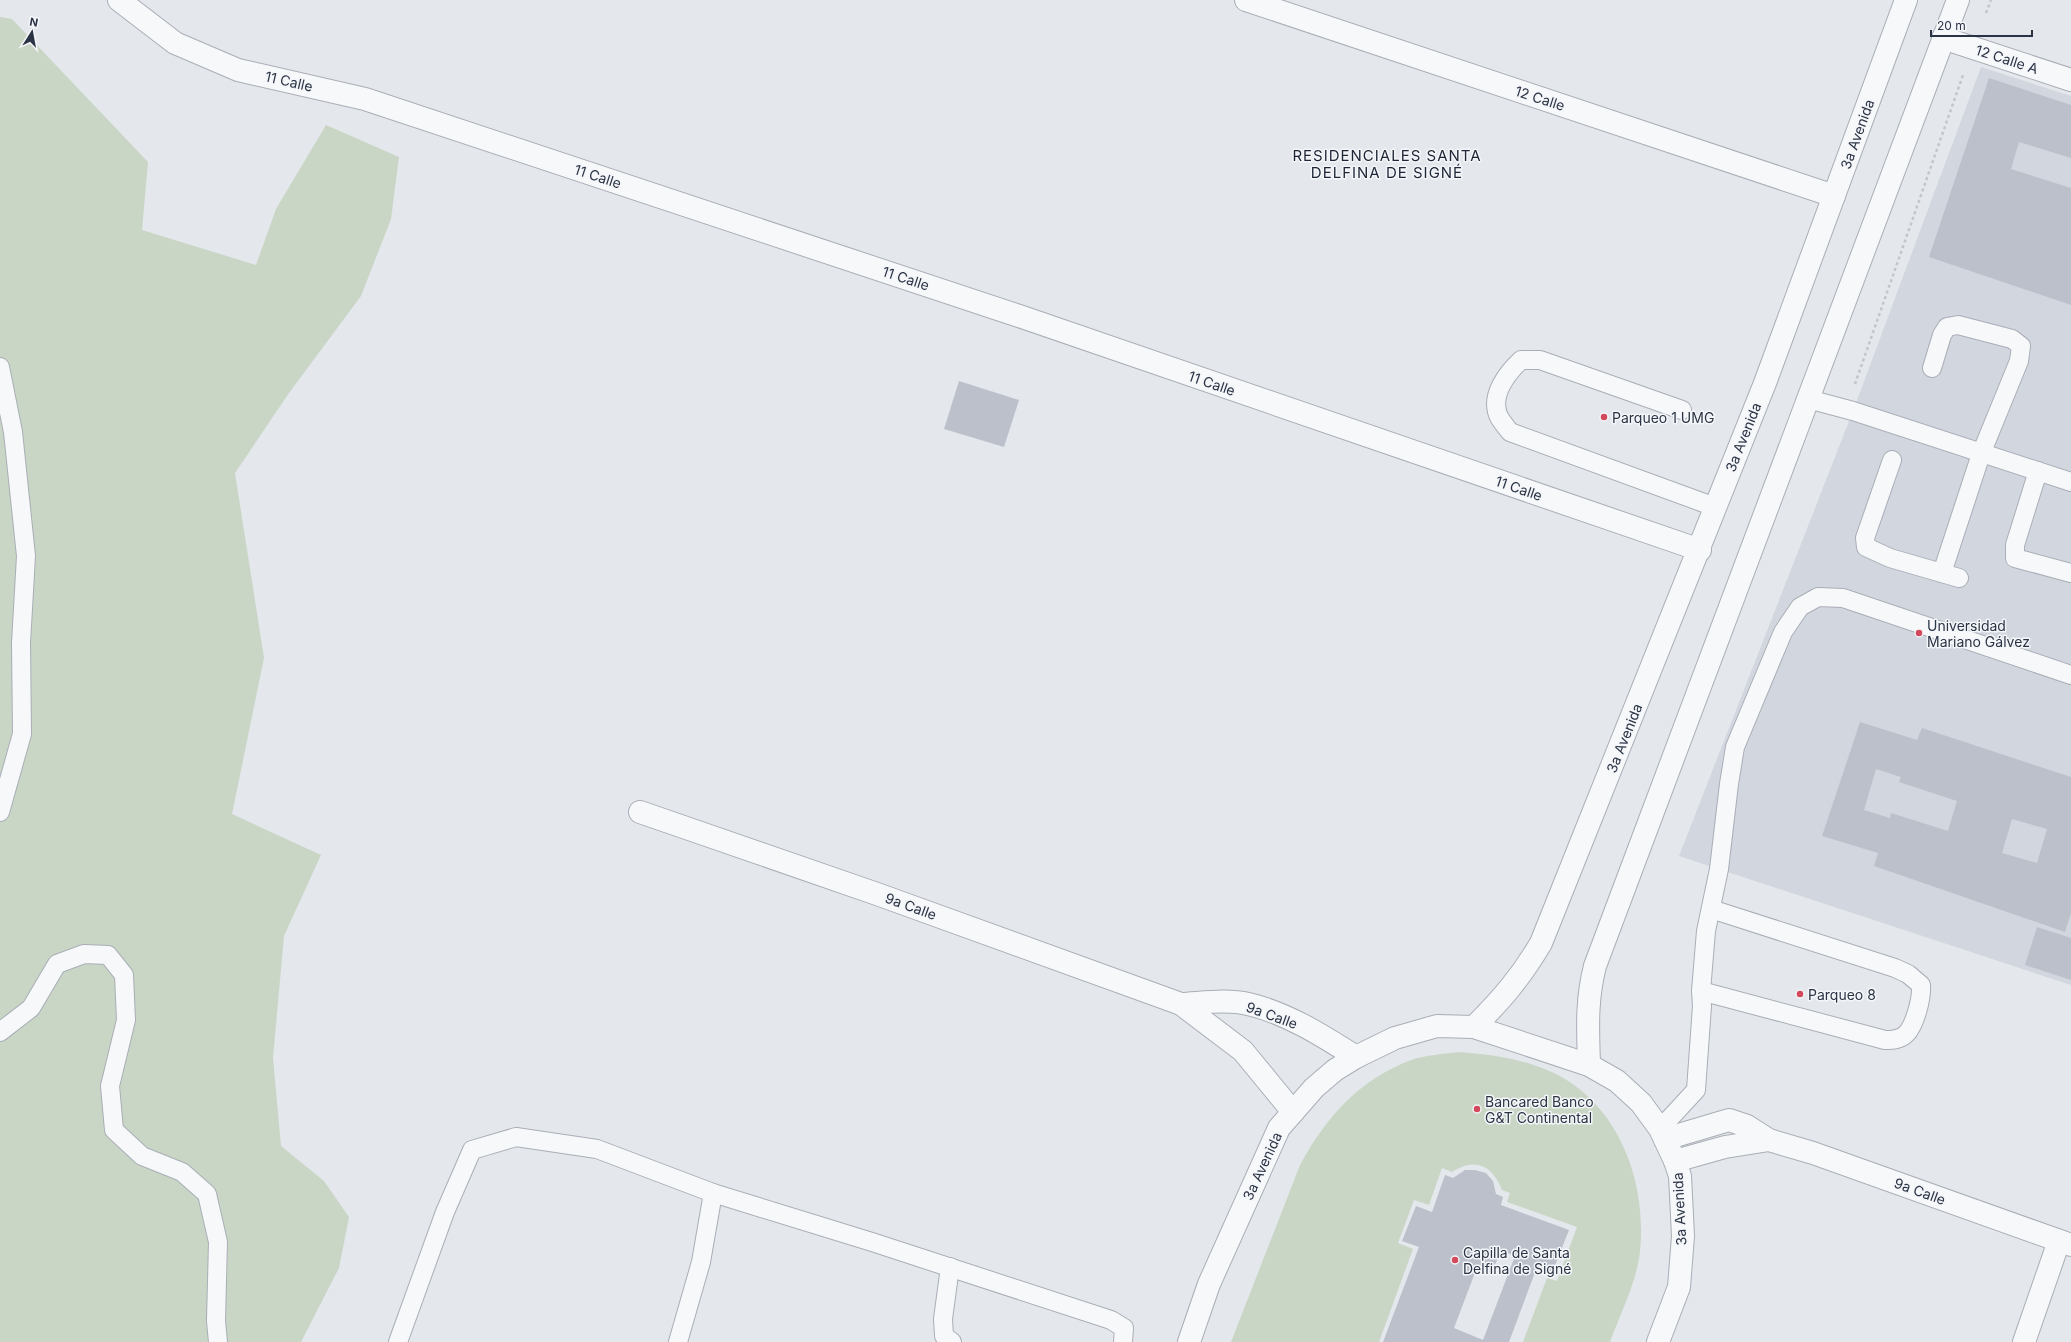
<svg xmlns="http://www.w3.org/2000/svg" width="2071" height="1342" font-family="Inter,sans-serif">
<rect width="100%" height="100%" fill="#e4e7ec"/>
<path fill="#d2d6de" d="M1981 67 2071 96V985L1679 856 1853 411Z"/>
<g fill="#c9d6c5">
<path d="M0 17 12 19 148 162 142 230 256 265 276 209 326 125 399 157 391 219 361 296 289 393 235 473 264 658 232 814 321 855 284 936 273 1058 281 1146 324 1181 349 1217 339 1268 301 1342H0Z"/>
<path d="M1459 1052C1487 1054 1516 1058 1542 1068 1618 1096 1650 1184 1639 1259 1634 1287 1620 1315 1610 1342H1523L1547 1278 1557 1281 1577 1227 1507 1202 1510 1193 1502 1190C1492 1165 1476 1157 1452 1172L1442 1168 1429 1205 1414 1200 1398 1243 1413 1249 1379 1342H1231L1300 1165C1326 1117 1359 1080 1411 1060 1426 1055 1443 1054 1459 1052Z"/>
</g>
<g fill="#bbc0ca" fill-rule="evenodd">
<path d="M1989 78 2071 105V158L2019 142 2011 169 2071 188V305L1929 257Z"/>
<path d="M959 381 1019 400 1004 447 944 429Z"/>
<path d="M1860 722 1917 740 1922 728 2071 777V913L2065 932 1874 866 1878 853 1822 836ZM1876 769 1901 777 1899 782 1957 801 1948 831 1891 813 1890 818 1864 810ZM2012 819 2047 829 2037 863 2002 853Z"/>
<path d="M2037 927 2071 938V980L2025 965Z"/>
<path d="M1465 1170H1475L1486 1173 1493 1181 1496 1194 1503 1197 1501 1205 1569 1230 1552 1273 1537 1267 1509 1342H1383L1419 1247 1402 1241 1416 1206 1432 1212 1445 1175 1453 1178ZM1501 1250 1515 1256 1483 1340 1454 1328 1476 1270 1491 1275Z"/>
</g>
<g fill="none" stroke-linecap="round" stroke-linejoin="round">
<g stroke="#a9aeb7" stroke-width="20">
<g id="service">
<path d="M0 367 13 432 26 556 21 643 22 734 0 812"/>
<path d="M1932 368 1942 335 1947 327 1958 325 2012 339 2021 346 2019 361 1981 454 1942 573"/>
<path d="M1808 399 1853 411 2071 482"/>
<path d="M1682 410 1540 360H1521C1507 373 1489 396 1499 417 1502 422 1506 427 1510 432L1715 507"/>
<path d="M1892 460 1865 538 1866 547 1890 558 1959 578"/>
<path d="M2038 471 2015 545V558L2071 573"/>
<path d="M1701 991 1885 1040C1892 1040 1900 1040 1906 1034 1915 1025 1922 998 1921 985L1908 974 1895 968 1711 909"/>
<path d="M0 1032 31 1008 57 964 84 954 108 955 124 975 126 1020 110 1086 114 1130 142 1156 182 1172 207 1194 218 1242 216 1321 218 1342"/>
<path d="M1660 1129 1696 1090 1702 1006 1701 991 1706 931 1719 869 1729 784 1735 747 1783 632 1800 607 1818 597 1843 598 2071 675"/>
<path d="M713 1193 872 1242 1111 1320 1124 1328 1123 1342"/>
<path d="M950 1267 943 1319 944 1336 952 1342"/>
<path d="M398 1342 445 1212 472 1150 516 1137 597 1149 713 1193 701 1262 678 1342"/>
</g>
</g>
<g stroke="#a9aeb7" stroke-width="24">
<g id="minor">
<path d="M119 0 175 43 238 70 365 99 1019 316 1700 550"/>
<path d="M1246 0 1834 196"/>
<path d="M1943 38 2071 80"/>
<path d="M640 812 877 894 1181 1004 1243 1051 1293 1112"/>
<path d="M1181 1004C1202 1003 1227 999 1248 1004 1287 1013 1323 1036 1356 1057"/>
<path d="M1665 1139 1729 1120 1747 1126 1769 1140 1813 1153 2071 1245"/>
<path d="M1675 1161 1725 1147 1769 1140"/>
<path d="M2024 1342 2059 1241"/>
</g>
</g>
<g stroke="#a9aeb7" stroke-width="24">
<g id="tertiary">
<path d="M1474 1027C1502 999 1521 977 1541 943L1765 383 1906 0"/>
<path d="M1589 1065C1588 1030 1586 1001 1595 966L1958 0"/>
<path d="M1189 1342 1209 1284 1279 1128 1314 1088 1335 1070 1356 1057 1395 1038 1437 1026 1474 1027 1589 1065 1617 1081 1641 1103 1660 1129 1675 1161 1680 1176 1683 1236 1679 1287 1658 1342"/>
</g>
</g>
<g stroke="#c2c5cb" stroke-width="2.5" stroke-dasharray="3 3" stroke-linecap="butt">
<path d="M1986 13 1991 0"/>
<path d="M1855 384 1963 75"/>
</g>
<use href="#service" stroke="#f7f8fa" stroke-width="18"/>
<use href="#minor" stroke="#f7f8fa" stroke-width="22"/>
<use href="#tertiary" stroke="#f7f8fa" stroke-width="22"/>
</g>
<g fill="#d1495b" stroke="#f4f6f9" stroke-width="1.5">
<circle cx="1604" cy="417" r="4"/>
<circle cx="1919" cy="633" r="4"/>
<circle cx="1800" cy="994" r="4"/>
<circle cx="1477" cy="1109" r="4"/>
<circle cx="1455" cy="1260" r="4"/>
</g>
<g text-anchor="middle" dominant-baseline="central" stroke-width="3" stroke-linejoin="round" paint-order="stroke">
<g font-size="14" fill="#2b3445" stroke="#f4f6f9">
<text transform="translate(2007 59) rotate(18)">12 Calle A</text>
<text transform="translate(289 81) rotate(13)">11 Calle</text>
<text transform="translate(1540 98) rotate(18)">12 Calle</text>
<text transform="translate(1857 134) rotate(-70)">3a Avenida</text>
<text transform="translate(598 176) rotate(18)">11 Calle</text>
<text transform="translate(906 278) rotate(18)">11 Calle</text>
<text transform="translate(1212 383) rotate(19)">11 Calle</text>
<text transform="translate(1743 437) rotate(-68)">3a Avenida</text>
<text transform="translate(1519 488) rotate(19)">11 Calle</text>
<text transform="translate(1624 738) rotate(-68)">3a Avenida</text>
<text transform="translate(911 906) rotate(20)">9a Calle</text>
<text transform="translate(1272 1015) rotate(20)">9a Calle</text>
<text transform="translate(1262 1166) rotate(-65)">3a Avenida</text>
<text transform="translate(1920 1191) rotate(20)">9a Calle</text>
<text transform="translate(1679 1209) rotate(-93)">3a Avenida</text>
</g>
<g font-size="14" fill="#2b3445" stroke="#f4f6f9" text-anchor="start">
<text x="1612" y="417">Parqueo 1 UMG</text>
<text x="1927" y="625">Universidad<tspan x="1927" dy="16">Mariano Gálvez</tspan></text>
<text x="1808" y="994">Parqueo 8</text>
<text x="1485" y="1101">Bancared Banco<tspan x="1485" dy="16">G&amp;T Continental</tspan></text>
<text x="1463" y="1252">Capilla de Santa<tspan x="1463" dy="16">Delfina de Signé</tspan></text>
</g>
<g font-size="15" letter-spacing="1" fill="#1d2536" stroke="#f4f6f9">
<text x="1387" y="155">RESIDENCIALES SANTA<tspan x="1387" dy="17">DELFINA DE SIGNÉ</tspan></text>
</g>
</g>
<g transform="translate(32 32) rotate(11)" stroke="#f4f6f9" stroke-width="3" paint-order="stroke">
<path d="M0-3L7 15L0 10L-7 15Z" fill="#2b3445"/>
<text y="-6" font-size="11" font-weight="bold" text-anchor="middle" fill="#2b3445">N</text>
</g>
<path d="M1931 30v6h101v-6" fill="none" stroke="#2b3445" stroke-width="2"/>
<text x="1937" y="30" font-size="12" fill="#2b3445" stroke="#f4f6f9" stroke-width="3" paint-order="stroke">20 m</text>
</svg>
